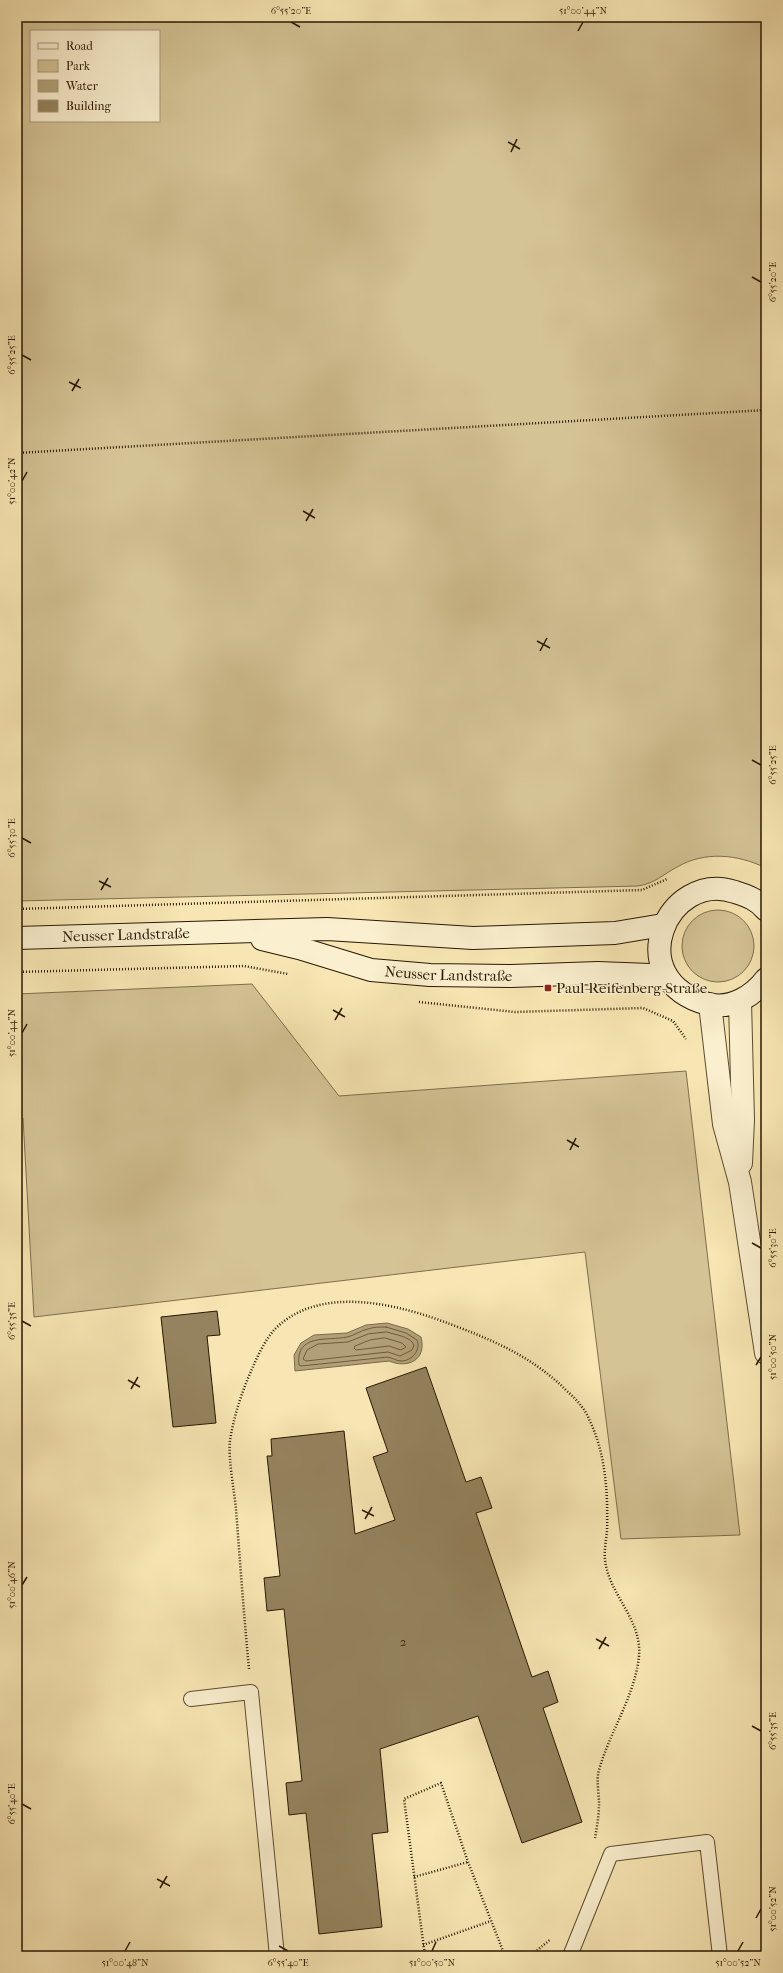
<svg xmlns="http://www.w3.org/2000/svg" width="783" height="1973" font-family="'IM FELL French Canon',serif">
<rect width="100%" height="100%" fill="#f7e6b3"/>
<filter id="stains"><feTurbulence type="fractalNoise" baseFrequency=".005" numOctaves="4"/><feColorMatrix values="0 0 0 0 .2 0 0 0 0 .09 0 0 0 0 .02 0 0 0 .5 -.17"/></filter>
<radialGradient id="worn" r=".72"><stop offset=".6" stop-color="#630" stop-opacity="0"/><stop offset="1" stop-color="#630" stop-opacity=".3"/></radialGradient>
<g fill="#d4c395" stroke="#7e6e4c" fill-rule="evenodd">
<path d="M17 17H766V868C737 854 705 851 677 867 662 875 656 883 638 886L17 901ZM31 31H159V121H31Z"/>
<circle cx="718" cy="946" r="36"/>
<path d="M252 984 339 1096 686 1071 740 1535 621 1539 585 1252 34 1317 23 1118H17V994Z"/>
</g>
<path fill="#b1a077" stroke="#7b6a48" d="M387 1323 408 1329 421 1337C427 1360 408 1369 389 1361L295 1371 294 1355 301 1343 314 1335 347 1333 366 1325Z"/>
<g fill="none" stroke-linecap="round" stroke-linejoin="round">
<g stroke="#6d5c3c" stroke-width="1">
<path d="M386 1327 406 1333 417 1340C421 1350 412 1361 401 1361 397 1361 392 1358 388 1357L301 1366 299 1365C295 1333 329 1341 347 1337 354 1336 361 1330 368 1329 373 1327 380 1327 386 1327Z"/>
<path d="M387 1332C395 1335 410 1336 414 1345L412 1350 400 1356 388 1352 306 1361 303 1359 307 1350 318 1344 348 1342 368 1334Z"/>
<path d="M385 1338 402 1343 406 1347 401 1350 389 1346 356 1350 354 1348 355 1346 370 1340Z"/>
</g>
</g>
<g fill="#94835e" stroke="#291802">
<path d="M217 1311 220 1335 207 1336 216 1423 173 1427 161 1317Z"/>
<path d="M426 1367 466 1482 481 1477 492 1508 476 1513 532 1677 548 1671 558 1702 543 1708 582 1822 522 1843 478 1716 380 1749 388 1832 372 1834 382 1927 319 1934 306 1813 289 1815 286 1783 302 1781 284 1609 267 1611 264 1578 280 1576 267 1456H272L271 1439 344 1431 355 1534 395 1520 373 1457 388 1452 366 1388Z"/>
</g>
<g fill="none" stroke-linecap="round" stroke-linejoin="round">
<g stroke="#5c4c2e" stroke-width="16">
<g id="service">
<path d="M191 1699 251 1692 277 1956"/>
<path d="M570 1956 611 1854 707 1842 720 1956"/>
</g>
</g>
<g stroke="#5c4c2e" stroke-width="24">
<g id="tertiary">
<path d="M740 1001 743 1120 741 1163"/>
<path d="M710 1004 724 1124 740 1182 766 1353"/>
</g>
</g>
<g stroke="#291802" stroke-width="24">
<g id="secondary">
<path d="M766 910C758 900 748 896 735 892 667 869 619 980 708 1004 731 1010 753 996 766 979"/>
<path id="s1" d="M17 938 327 929 473 938 615 933 663 925"/>
<path id="s2" d="M262 939 299 948 371 970 430 975 511 976 598 973 650 975 667 979"/>
</g>
</g>
<g stroke="#291802" stroke-width="2.5" stroke-dasharray="1 2" stroke-linecap="butt">
<path d="M17 453 766 410"/>
<path d="M17 909 642 890 667 879"/>
<path d="M17 972 244 966 288 974"/>
<path d="M419 1002 515 1012 643 1008 673 1021 686 1039"/>
<path d="M249 1669C244 1616 240 1562 236 1509 234 1489 228 1459 230 1440 234 1416 242 1391 252 1369 258 1355 265 1340 275 1329 320 1284 398 1304 450 1324 495 1341 533 1357 568 1392 576 1399 585 1409 589 1419 606 1454 608 1493 607 1531 606 1541 604 1551 605 1560 609 1595 642 1619 639 1656 635 1696 610 1731 599 1770 596 1780 599 1793 599 1804 599 1815 597 1827 595 1838"/>
<path d="M414 1877 468 1862"/>
<path d="M423 1945 491 1921"/>
<path d="M425 1956 404 1799 441 1783 468 1862 505 1956"/>
<path d="M530 1956 551 1939"/>
</g>
<use href="#service" stroke="#faefce" stroke-width="14"/>
<use href="#tertiary" stroke="#faefce" stroke-width="22"/>
<use href="#secondary" stroke="#faefce" stroke-width="22"/>
</g>
<path fill="none" stroke="#291802" stroke-width="1.5" d="M291 22 300 27M578 31 583 22M508 142 520 149M511 152 517 139M752 277 761 282M22 355 31 360M69 382 81 388M72 391 79 379M22 481 27 472M303 511 315 518M306 521 313 509M537 641 550 648M540 651 547 638M752 760 761 765M22 838 31 843M99 881 111 887M101 890 108 878M333 1010 345 1017M335 1020 342 1008M22 1033 27 1024M567 1140 579 1147M570 1150 576 1138M752 1243 761 1248M22 1321 31 1326M756 1365 761 1357M128 1380 140 1387M131 1389 138 1377M362 1510 374 1516M365 1519 372 1507M22 1585 27 1577M596 1639 609 1646M599 1649 606 1637M752 1726 761 1731M22 1804 31 1809M157 1879 170 1886M160 1888 167 1876M756 1918 761 1909M279 1946 288 1951M125 1951 130 1942M432 1951 436 1942M738 1951 743 1942"/>
<rect fill="#8f2418" stroke="#faefce" stroke-width="1.5" x="544" y="984" width="8" height="8" rx="2"/>
<g text-anchor="middle" dominant-baseline="central" stroke-width="3" stroke-linejoin="round" paint-order="stroke">
<g font-size="13" fill="#443319">
<text x="403" y="1641">2</text>
</g>
<g font-size="15" fill="#291802" stroke="#faefce">
<text stroke="none"><textPath href="#s1" startOffset="109">Neusser Landstraße</textPath></text>
<text stroke="none"><textPath href="#s2" startOffset="191">Neusser Landstraße</textPath></text>
</g>
<g font-size="15" fill="#291802" stroke="#faefce" text-anchor="start">
<text x="556" y="988">Paul-Reifenberg-Straße</text>
</g>
</g>
<rect width="783" height="1973" fill="none" stroke="#f7e6b3" stroke-width="44"/>
<rect x="30" y="30" width="130" height="92" fill="#faefce" stroke="#a6997c"/>
<rect x="38" y="43" width="20" height="6" fill="#faefce" stroke="#a6997c"/>
<text x="66" y="50" font-size="12" fill="#291802">Road</text>
<rect x="38" y="60" width="20" height="12" fill="#d4c395" stroke="#a6997c"/>
<text x="66" y="70" font-size="12" fill="#291802">Park</text>
<rect x="38" y="80" width="20" height="12" fill="#b1a077" stroke="#a6997c"/>
<text x="66" y="90" font-size="12" fill="#291802">Water</text>
<rect x="38" y="100" width="20" height="12" fill="#94835e" stroke="#a6997c"/>
<text x="66" y="110" font-size="12" fill="#291802">Building</text>
<rect x="22" y="22" width="739" height="1929" fill="none" stroke="#291802" stroke-width="1.5"/>
<g font-size="10" text-anchor="middle" fill="#291802">
<text x="291" y="14">6°55'20"E</text>
<text x="583" y="14">51°00'44"N</text>
<text transform="translate(772 282) rotate(-90)" y="4">6°55'20"E</text>
<text transform="translate(11 355) rotate(-90)" y="4">6°55'25"E</text>
<text transform="translate(11 481) rotate(-90)" y="4">51°00'42"N</text>
<text transform="translate(772 765) rotate(-90)" y="4">6°55'25"E</text>
<text transform="translate(11 838) rotate(-90)" y="4">6°55'30"E</text>
<text transform="translate(11 1033) rotate(-90)" y="4">51°00'44"N</text>
<text transform="translate(772 1248) rotate(-90)" y="4">6°55'30"E</text>
<text transform="translate(11 1321) rotate(-90)" y="4">6°55'35"E</text>
<text transform="translate(772 1357) rotate(-90)" y="4">51°00'50"N</text>
<text transform="translate(11 1585) rotate(-90)" y="4">51°00'46"N</text>
<text transform="translate(772 1731) rotate(-90)" y="4">6°55'35"E</text>
<text transform="translate(11 1804) rotate(-90)" y="4">6°55'40"E</text>
<text transform="translate(772 1909) rotate(-90)" y="4">51°00'52"N</text>
<text x="125" y="1966">51°00'48"N</text>
<text x="288" y="1966">6°55'40"E</text>
<text x="432" y="1966">51°00'50"N</text>
<text x="738" y="1966">51°00'52"N</text>
</g>
<rect width="100%" height="100%" filter="url(#stains)"/>
<rect width="100%" height="100%" fill="url(#worn)"/>
</svg>
